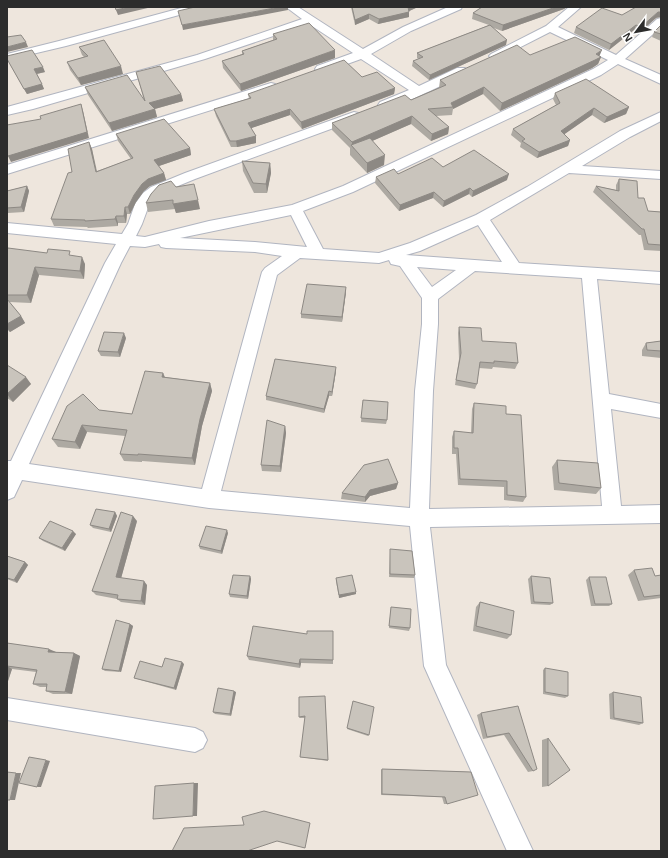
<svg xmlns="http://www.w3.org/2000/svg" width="668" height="858" font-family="Arial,sans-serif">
<rect width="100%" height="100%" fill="#eee6dd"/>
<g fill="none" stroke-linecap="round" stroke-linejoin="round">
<g stroke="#b1b5c0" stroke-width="2">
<g id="street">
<path d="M185 7H202L201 9 66 46 7 60V54L59 41Z"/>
<path d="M286 7H298L363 49 403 27 448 7H462L461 9 411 31 371 54 419 86 457 68H465L467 71 465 74C450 81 393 111 380 108L378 105 380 102 409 90 361 59 325 72H317L315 69 317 66 353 53 309 24 205 59 33 109 7 115V107L197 55 302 19Z"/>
<path d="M569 7H581L558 27 616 55 657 19 661 18V27L625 59 661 75V84L618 64 601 75 353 192 303 211 323 249 379 253 410 243 476 215 527 187 620 131 661 112V121L630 137 582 166 661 171V179L569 173 490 220 519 263 661 272V284L597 279 609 394 661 404V418L611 409 621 506 661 505V523L430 527 446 665 533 851H507L424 666 410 526 209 508 22 480 14 497 7 500V461H11L105 263 116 244 7 233V223L122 234 128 224 135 204 143 193 151 187 185 173 354 112 358 113 360 116 358 119 195 179 161 193 149 205 142 224 136 236 145 237 209 221 292 205 343 186 593 69 608 60 550 32 499 58H491L489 56 491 54 546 26ZM291 215 307 247 255 242 180 238ZM478 225 502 262 406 255 420 251ZM159 244 161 247 166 248 255 252 282 256 265 268 262 272 202 489 29 464 121 263 130 246 145 247ZM300 258 379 263 389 260 391 264 400 266 422 298V324L415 391 410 508 221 491 277 275ZM417 267 456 270 432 287ZM475 271 582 278 602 506 429 509 433 391 438 324V299Z"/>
<path d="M271 83 275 84 277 87 275 90 7 174V165Z"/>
<path d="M7 698 195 728 203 732 207 740 203 748 195 752 7 720Z"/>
</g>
</g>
<use href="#street" fill="#fff" fill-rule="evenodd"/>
</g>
<g fill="#ada9a2">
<path d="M351 7H418L409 11V17L378 24 369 19 355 25Z"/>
<path d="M482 7H567L564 9 502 31 491 27 506 45 429 80 412 66 413 61 419 59 417 58V53L489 25 472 19 473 13Z"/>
<path d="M622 15 656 18 639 33 634 30 609 50 574 33 576 27Z"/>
<path d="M661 25V41L652 37 654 32Z"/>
<path d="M273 34 335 58 241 91 223 68 222 61 242 54V51L273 40Z"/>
<path d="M79 47 123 74 81 85 70 70 67 62 84 57 82 55Z"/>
<path d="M530 55 600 56 601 57 598 64 592 68 500 111 483 94 453 109 452 115 436 116 449 127 448 134 431 141 411 124 372 141 384 165 367 173 350 155V148L332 130V123L411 100 439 88 440 80Z"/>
<path d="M7 56 45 72 37 74 44 89 27 94 8 61Z"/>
<path d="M136 72 181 94 183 101 155 109 157 117 112 131 88 95 85 87 144 100Z"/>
<path d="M362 77 395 88 394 94 302 129 290 115 251 128 256 136V143L237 147H231L216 116 214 109 249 99 248 94Z"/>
<path d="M555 93 629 107 626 114 604 123 592 115 564 134 570 140 568 146 537 158 520 147 521 143 511 135 513 129 556 105 553 99Z"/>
<path d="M116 134 190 148 191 155 159 166 164 173 166 180 150 186 144 191 136 202 130 214H127L126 223H118V226L88 228 87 227 54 226 51 219 72 172 89 142 92 149 97 171 131 159 118 141Z"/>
<path d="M242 161 270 163 271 173 267 193H254L243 171Z"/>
<path d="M443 167 507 180 472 197 469 194 443 207 433 198 399 211 375 183 376 177Z"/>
<path d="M619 179 638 198 648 211 661 212V251L644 250 641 235H639L593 192 596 186 616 190V185Z"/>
<path d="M27 186 29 191 24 212 8 213 7 210V191Z"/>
<path d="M176 187 200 209 176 213 175 209 148 212 146 203Z"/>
<path d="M7 250 72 256 85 264 84 279 39 275 31 303 9 302 21 316 25 323 10 332 7 329Z"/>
<path d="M346 292 342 322 301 318V314Z"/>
<path d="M459 327 518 363 515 369 493 367 492 369 479 368 477 384 475 389 455 385 459 359 458 333Z"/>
<path d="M126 338 120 357 101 356 98 351Z"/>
<path d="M661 341V358L642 356V350L646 343Z"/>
<path d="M7 365 31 384 13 402 7 398Z"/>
<path d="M336 371 332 396H329L324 413 266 400V396Z"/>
<path d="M163 373 165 377 210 383 212 391 202 426 195 465 142 461V462L124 461 120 454 125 436 87 432 80 449 58 447 52 439 99 410 132 414Z"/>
<path d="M363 400 387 420 386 424 361 422Z"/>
<path d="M474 403 506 414 526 497 523 502 504 500V487L458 485 456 454H452V437L454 431 471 433 472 409Z"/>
<path d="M285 426 286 433 281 472 262 471 261 465Z"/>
<path d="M557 460 601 488 596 494 554 490 552 467Z"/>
<path d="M398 483 396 489 370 496 365 502 341 499 342 493Z"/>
<path d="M115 512 117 516 111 532 93 528 90 525Z"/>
<path d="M137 521 121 578 147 585 145 605 121 602 117 599 96 595 92 591Z"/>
<path d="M228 533 222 554 200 549 199 546Z"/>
<path d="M76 534 65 551 43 541 39 538Z"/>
<path d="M390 549 415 575 414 578 389 577 390 552Z"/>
<path d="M7 556 25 562 28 565 17 583 7 579Z"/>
<path d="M634 570 655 576 661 575V598L638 601 628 575Z"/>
<path d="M250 576 251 579 248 599 230 597 229 594Z"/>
<path d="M531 576 553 603 550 605 531 604 528 579Z"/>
<path d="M589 577 612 604 609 606H591L586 580Z"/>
<path d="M336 578 356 594 339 598 336 581Z"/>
<path d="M480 602 511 635 507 639 473 631 476 607Z"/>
<path d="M391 607 410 628 409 631 389 628Z"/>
<path d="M130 624 133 626 121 672 105 671 102 669Z"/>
<path d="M333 631V664L301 663 300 668 249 660 247 656 307 634Z"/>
<path d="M7 643 56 652 74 653 80 656 72 694H53L46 691 47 687H40L33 684 36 672 12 669 7 684Z"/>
<path d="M184 664 176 690 137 679 134 678Z"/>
<path d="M545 668 568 696 565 698 543 694V670Z"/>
<path d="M236 692 231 716 215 714 213 712Z"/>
<path d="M613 692 643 723 639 725 610 719 609 694Z"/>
<path d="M325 697 328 761 300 757 305 718H300L299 717Z"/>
<path d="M353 701 369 735 368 736 347 729Z"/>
<path d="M518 706 533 771 528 772 504 735 483 739 477 715 481 713Z"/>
<path d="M548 738V786L542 787V740Z"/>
<path d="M382 769 471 772 447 804H444L442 797 381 795V770Z"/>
</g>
<g fill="#8d8984">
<path d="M129 7H152L118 15 116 10Z"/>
<path d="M280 7H288V10L183 30 182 25Z"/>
<path d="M408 7H418L407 12Z"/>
<path d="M556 7H567L564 9 502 31 503 25Z"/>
<path d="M409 12V17L378 24 379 19Z"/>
<path d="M658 12H661V17L656 18 639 33 641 27Z"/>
<path d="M369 14V19L355 25V20Z"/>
<path d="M636 25 634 30 609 50 611 44Z"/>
<path d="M507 40 506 45 429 80 430 75Z"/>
<path d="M26 42 28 47 7 52V47Z"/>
<path d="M335 50V58L241 91 240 84Z"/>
<path d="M602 50 599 57H601L598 64 592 68 500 111 502 103 596 54Z"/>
<path d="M121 66 123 74 81 85 78 78Z"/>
<path d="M43 67 45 72 36 74 34 69Z"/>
<path d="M42 84 44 89 27 94 24 89Z"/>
<path d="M484 87 483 94 453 109V107L451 103Z"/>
<path d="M395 88 394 94 302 129 301 122Z"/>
<path d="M181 94 183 101 151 110 149 103Z"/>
<path d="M81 104 83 111 89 138 11 162 8 156Z"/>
<path d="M629 107 626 114 604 123 607 117Z"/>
<path d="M594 108 592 115 559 138 561 131Z"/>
<path d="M155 109 157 117 112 131 109 123Z"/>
<path d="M290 109V115L249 129 248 123Z"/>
<path d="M412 116 411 124 354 149 352 146V142Z"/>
<path d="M449 127 448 134 431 141 432 134Z"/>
<path d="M256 136V143L237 147 236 141Z"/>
<path d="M570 140 568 146 537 158 539 152Z"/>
<path d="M89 142 92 149 98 179 96 172Z"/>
<path d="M190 148 191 155 156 167 154 160Z"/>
<path d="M385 155 384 165 367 173V163Z"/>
<path d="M270 163 271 173 267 193 266 184Z"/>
<path d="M164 173 166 180 150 186 144 191 136 202 130 214 128 207 134 195 142 184 148 179Z"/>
<path d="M509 174 507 180 472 197 473 191Z"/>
<path d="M27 186 29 191 24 212 21 207Z"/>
<path d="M470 188 469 194 443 207 444 201Z"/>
<path d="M434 192 433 198 399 211 400 205Z"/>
<path d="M198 200 200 209 176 213 173 204Z"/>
<path d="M125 207 127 214 126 223 124 216Z"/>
<path d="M116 216 118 223V226L115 219Z"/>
<path d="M82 257 85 264 84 279 80 271Z"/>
<path d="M35 267 39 275 31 303 27 295Z"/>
<path d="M346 287V292L342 322V317Z"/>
<path d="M21 316 25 323 10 332 7 328V324Z"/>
<path d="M124 333 126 338 120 357 118 352Z"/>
<path d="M336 367V371L332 396V392Z"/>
<path d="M163 373 166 381 162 377Z"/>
<path d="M26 377 31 384 13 402 7 394Z"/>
<path d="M210 383 212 391 202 426 195 465 192 458 200 419Z"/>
<path d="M329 391V396L324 413V409Z"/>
<path d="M82 425 87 432 80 449 75 442Z"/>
<path d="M285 426 286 433 281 472 280 466Z"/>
<path d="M398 483 396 489 370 496 365 502V497L370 490Z"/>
<path d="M115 512 117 516 111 532 109 529Z"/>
<path d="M133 516 137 521 120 582 116 577Z"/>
<path d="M227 530 228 533 222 554 221 551Z"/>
<path d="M73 531 76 534 65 551 62 548Z"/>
<path d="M25 562 28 565 17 583 14 580Z"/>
<path d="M250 576 251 579 248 599 247 596Z"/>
<path d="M144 581 147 585 145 605 141 601Z"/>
<path d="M356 592V594L339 598V595Z"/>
<path d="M130 624 133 626 121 672 119 671Z"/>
<path d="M49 649 56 652H48Z"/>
<path d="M74 653 80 656 72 694 65 692Z"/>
<path d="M300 659 301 663 300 668 299 664Z"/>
<path d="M182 662 184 664 176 690 174 688Z"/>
<path d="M7 666 12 669 7 684Z"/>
<path d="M234 691 236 692 231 716 230 714Z"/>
<path d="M46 760 50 761 41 787H37Z"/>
<path d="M16 773H21L15 800H10Z"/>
<path d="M194 783H198L197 816H193Z"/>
</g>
<g fill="#c9c4bc" stroke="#8d8984">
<path d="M115 7H129L116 10Z"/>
<path d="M195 7H280L182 25 178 11Z"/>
<path d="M352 7H408L409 12 379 19 369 14 355 20Z"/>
<path d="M482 7H556L503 25 473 13Z"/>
<path d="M636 7H661V12H658L641 27 636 25 611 44 576 27 602 8 622 15Z"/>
<path d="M309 23 335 50 240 84 222 61 244 54 242 51 277 39 273 34Z"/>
<path d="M490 25 507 40 430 75 413 61 423 57 417 53Z"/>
<path d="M661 25V34L654 32Z"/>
<path d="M21 35 26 42 7 47V37Z"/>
<path d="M575 37 602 50 596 54 601 57 595 60 502 103 484 87 451 103 453 107 428 109 449 127 432 134 412 116 352 142 332 123 405 95 411 100 446 85 440 80 517 45 530 55Z"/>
<path d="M104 40 121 66 78 78 67 62 88 56 79 47Z"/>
<path d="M32 50 43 67 34 69 42 84 24 89 7 59V56Z"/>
<path d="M344 60 362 77 377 72 395 88 301 122 290 109 248 123 256 136 236 141H230L214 109 251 98 248 94Z"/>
<path d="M160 66 181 94 149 103 155 109 109 123 85 87 127 75 145 101 136 72Z"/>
<path d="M586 79 629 107 607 117 594 108 561 131 570 140 539 152 522 141 525 139 513 129 560 103 555 93Z"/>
<path d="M81 104 87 132 8 156 7 154V125L41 119 40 116Z"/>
<path d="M164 119 190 148 154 160 164 173 148 179 142 184 134 195 128 207H125L124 216H116L115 219 85 221V220L51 219 68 173 72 172 68 149 89 142 96 172 133 158 116 134Z"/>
<path d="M370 138 385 155 367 163 351 145Z"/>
<path d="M474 150 509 174 473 191 470 188 444 201 434 192 400 205 376 177 394 169 398 174 432 158 443 167Z"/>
<path d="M242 161 270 163 266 184 253 183Z"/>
<path d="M619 179 637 181 638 198H644L648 211 661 212V245L648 244 644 229H642L596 186 619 191Z"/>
<path d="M171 181 176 187 194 184 198 200 173 204V200L146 203 151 194 159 185Z"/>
<path d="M27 186 21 207 7 208V191Z"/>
<path d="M8 248 47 253 48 249 70 251 69 255 82 257 80 271 35 267 27 295H7V250Z"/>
<path d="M307 284 346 287 342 317 301 314Z"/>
<path d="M7 299 21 316 7 324Z"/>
<path d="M459 327 481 328 482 341 516 343 518 363 494 361V363L480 362 477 384 456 380 461 353Z"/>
<path d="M104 332 124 333 118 352 98 351Z"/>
<path d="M661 341V351L647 350 646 343Z"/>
<path d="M275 359 336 367 332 392 329 391 324 409 266 396Z"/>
<path d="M7 365 26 377 7 394Z"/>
<path d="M145 371 163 373 162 377 210 383 200 419 192 458 138 454V455L120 454 127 430 82 425 75 442 52 439 67 406 83 394 99 410 132 414Z"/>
<path d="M363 400 388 402 387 420 361 418Z"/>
<path d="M474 403 506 406V414L521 415 526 497 507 495V481L460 479 458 448H454V431L473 433Z"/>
<path d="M267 420 285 426 280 466 261 465Z"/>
<path d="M388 459 398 483 370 490 365 497 342 493 364 465Z"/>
<path d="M557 460 598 463 601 488 559 483Z"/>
<path d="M96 509 115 512 109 529 90 525Z"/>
<path d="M121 512 133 516 116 577 144 581 141 601 117 599 118 595 92 591Z"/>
<path d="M50 521 73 531 62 548 39 538Z"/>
<path d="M206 526 227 530 221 551 199 546Z"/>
<path d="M390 549 412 551 415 575 390 574Z"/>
<path d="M7 556 25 562 14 580 7 578Z"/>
<path d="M652 568 655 576 661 575V595L644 597 634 570Z"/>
<path d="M233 575 250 576 247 596 229 594Z"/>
<path d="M352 575 356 592 339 595 336 578Z"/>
<path d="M531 576 550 578 553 603 534 602Z"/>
<path d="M589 577H606L612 604H595Z"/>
<path d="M480 602 514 611 511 635 476 626Z"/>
<path d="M391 607 411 609 410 628 389 626Z"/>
<path d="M116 620 130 624 119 671 102 669Z"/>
<path d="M253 626 307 634V631H333V660L300 659 299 664 247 656Z"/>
<path d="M7 643 49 649 48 652 74 653 65 692 46 691 47 684H33L37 670 7 666Z"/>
<path d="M165 658 182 662 174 688 134 678 140 661 162 667Z"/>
<path d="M545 668 568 672V696L545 692Z"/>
<path d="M218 688 234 691 230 714 213 712Z"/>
<path d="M613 692 641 697 643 723 614 718Z"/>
<path d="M325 696 328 760 300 757 305 716 299 717V697Z"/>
<path d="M353 701 374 707 369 735 347 728Z"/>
<path d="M518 706 537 769 533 771 509 733 487 737 481 713Z"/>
<path d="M548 738 570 770 548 786Z"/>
<path d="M29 757 46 760 37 787 19 783Z"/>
<path d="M382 769 471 772 478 795 447 804 445 797 382 794Z"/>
<path d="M7 772 16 773 10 800H7Z"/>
<path d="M194 783 193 816 153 819 155 786Z"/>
<path d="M264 811 310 823 305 848 277 841 247 851H172L184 828 244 825 242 817Z"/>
</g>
<rect width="668" height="858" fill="none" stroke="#2c2c2c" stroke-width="16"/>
<g transform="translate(636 32) rotate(238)" stroke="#ffffff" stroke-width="3" paint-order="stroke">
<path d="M0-3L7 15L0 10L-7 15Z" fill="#2c2c2c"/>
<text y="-6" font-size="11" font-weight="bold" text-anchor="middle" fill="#2c2c2c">N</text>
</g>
</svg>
